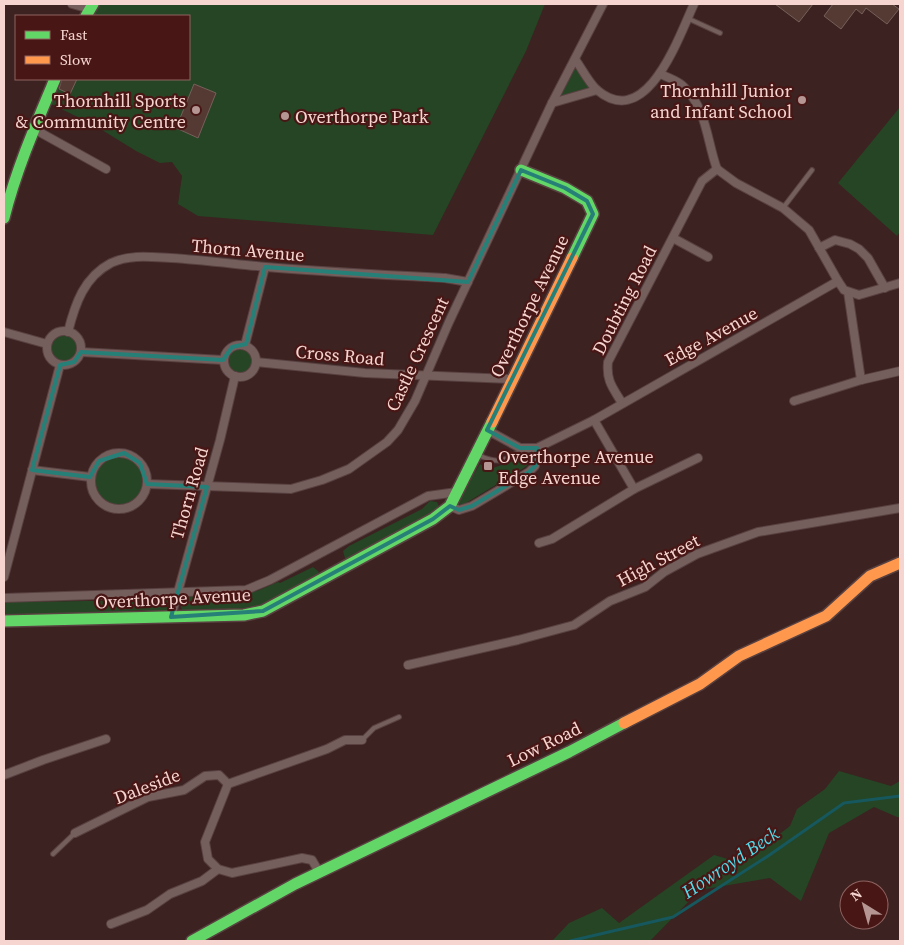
<svg xmlns="http://www.w3.org/2000/svg" width="904" height="945" font-family="'Source Serif 4',serif">
<rect width="100%" height="100%" fill="#3c2221"/>
<g fill="#254524">
<path d="M93 4H545L526 51 433 235 198 216 178 204 182 176 172 162 160 163 136 151 94 125 45 101 55 79H189V16H86Z"/>
<path d="M575 59 597 90 552 103Z"/>
<path d="M900 107V232L897 236 838 183Z"/>
<circle cx="64" cy="348" r="17"/>
<circle cx="240" cy="361" r="16"/>
<circle cx="119" cy="481" r="28"/>
<path d="M524 457 530 459 527 466 466 503 461 505 458 503 459 499 480 464 491 472 493 468Z"/>
<path d="M430 501 437 502 440 509 352 558H345L343 551 349 546 422 509Z"/>
<path d="M313 567 319 572 317 575 259 607 233 610H182L179 600 190 595H234L257 591 278 582 280 583Z"/>
<path d="M156 597H167L171 601 168 611 162 612 139 610 104 613 11 614 9 617 4 615V602C9 600 18 599 23 602L150 600Z"/>
<path d="M839 771 891 786 900 781V817H897L874 807 829 833 801 901 770 878 700 890 650 941H552L569 923 602 908 619 923 714 855 742 863 790 826 797 809 825 789Z"/>
</g>
<g fill="none" stroke-linecap="round" stroke-linejoin="round">
<path stroke="#16585e" stroke-width="3" d="M570 941 673 917 768 856 844 803 900 796"/>
</g>
<g fill="#543a32" stroke="#76605b">
<path d="M775 4H813L799 22Z"/>
<path d="M833 4H892L899 9 887 24 866 8 862 14 856 9 841 29 824 16Z"/>
<path d="M62 79H77L70 94 59 89Z"/>
<path d="M194 84 216 93 198 138 176 128Z"/>
</g>
<g fill="none" stroke-linecap="round" stroke-linejoin="round">
<g stroke="#584140" stroke-width="6">
<g id="lane">
<path d="M687 18 720 33"/>
<path d="M783 208 812 170"/>
<path d="M478 455C500 465 504 461 524 449"/>
<path d="M362 740 374 728 399 717"/>
<path d="M53 854 75 833"/>
</g>
</g>
<g stroke="#584140" stroke-width="10">
<g id="street">
<path d="M72 4 90 9"/>
<path d="M575 59C582 69 589 83 597 90 647 132 679 36 694 4"/>
<path d="M661 74C668 78 679 81 684 87 707 109 707 142 717 169"/>
<path d="M552 103 597 90"/>
<path d="M34 129 106 169"/>
<path d="M673 238 708 257"/>
<path d="M819 248 835 240 850 244 859 249 868 258 885 288"/>
<path d="M848 292 861 380"/>
<circle cx="64" cy="348" r="17"/>
<path d="M4 332 47 344"/>
<path d="M68 332C75 304 84 277 111 263 130 254 151 257 171 258 203 260 234 264 266 267 326 272 386 275 445 278L468 282"/>
<path d="M245 345 265 267"/>
<circle cx="240" cy="361" r="16"/>
<path d="M81 352 223 360"/>
<path d="M256 362 365 373 512 379"/>
<path d="M794 401 861 380 900 371"/>
<path d="M622 403C613 388 606 381 608 362L702 181 717 169 736 183 783 208 809 230 838 281"/>
<path d="M487 430 520 448H537L594 420 838 281 844 290 859 295 900 283"/>
<circle cx="119" cy="481" r="28"/>
<path d="M32 470 90 477"/>
<path d="M147 484 291 489 322 480 349 469 387 442 398 430 415 401 449 322 552 103 603 4"/>
<path d="M634 489 698 458"/>
<path d="M450 506 459 510 472 506 529 472 535 466 537 448"/>
<path d="M539 543 552 539 634 489 594 420"/>
<path d="M4 577 60 365"/>
<path d="M4 598 246 590 270 580 428 496 457 492"/>
<path d="M171 617 220 440 235 376"/>
<path d="M408 665 518 640 574 625 610 601 645 587 664 572 697 554 758 532 900 508"/>
<path d="M4 775 43 760 106 739"/>
<path d="M75 833 148 797 184 790 205 776 219 775 228 784"/>
<path d="M319 872 312 860 302 858 232 873 218 869 208 859 205 842 228 784 327 749 345 740H362"/>
<path d="M111 924 147 910 170 894 202 881 218 869"/>
</g>
</g>
<g stroke="#584140" stroke-width="14">
<g id="fast">
<path d="M86 16 93 4"/>
<path d="M521 170 565 188 587 201 593 214 572 258"/>
<path d="M4 218C16 170 36 124 55 79"/>
<path d="M4 621 244 615 263 611 433 519 450 506 492 422"/>
<path d="M192 941 295 884 569 752 624 723"/>
</g>
</g>
<g stroke="#584140" stroke-width="14">
<g id="slow">
<path d="M492 422 572 258"/>
<path d="M624 723 700 684 739 656 826 616 870 576 900 563"/>
</g>
</g>
<use href="#lane" stroke="#755f5d" stroke-width="4"/>
<use href="#street" stroke="#755f5d" stroke-width="8"/>
<use href="#fast" stroke="#63d668" stroke-width="11"/>
<use href="#slow" stroke="#ff974d" stroke-width="11"/>
</g>
<path fill="none" stroke="#268078" stroke-width="4" stroke-linejoin="round" d="M521 170 565 188 587 201 593 214 487 430 520 448H537L535 466 529 472 472 506 459 510 450 506 433 519 263 611 171 617 207 487 147 484 140 463 124 453 99 461 90 477 32 470 60 365 74 362 81 352 223 360 232 347 246 344 265 267 468 282Z"/>
<g fill="#b59693" stroke="#481715" stroke-width="2">
<circle cx="802" cy="100" r="5"/>
<circle cx="196" cy="110" r="5"/>
<circle cx="285" cy="116" r="5"/>
<rect x="483" y="461" width="10" height="10" rx="2.5"/>
</g>
<g text-anchor="middle" dominant-baseline="central" stroke-width="4.5" stroke-linejoin="round" paint-order="stroke">
<g font-size="18" fill="#f6d5d1" stroke="#481715" text-anchor="end">
<text x="792" y="90">Thornhill Junior<tspan x="792" dy="21">and Infant School</tspan></text>
<text x="186" y="100">Thornhill Sports<tspan x="186" dy="21">&amp; Community Centre</tspan></text>
<text x="295" y="116" text-anchor="start">Overthorpe Park</text>
<text x="498" y="456" text-anchor="start">Overthorpe Avenue<tspan x="498" dy="21">Edge Avenue</tspan></text>
</g>
<g font-size="18" fill="#f6d5d1" stroke="#481715">
<text transform="translate(248 250) rotate(5)">Thorn Avenue</text>
<text transform="translate(624 300) rotate(-63)">Doubting Road</text>
<text transform="translate(529 306) rotate(-64)">Overthorpe Avenue</text>
<text transform="translate(711 336) rotate(-29)">Edge Avenue</text>
<text transform="translate(417 354) rotate(-65)">Castle Crescent</text>
<text transform="translate(340 355) rotate(5)">Cross Road</text>
<text transform="translate(189 493) rotate(-74)">Thorn Road</text>
<text transform="translate(658 560) rotate(-28)">High Street</text>
<text transform="translate(173 598) rotate(-3)">Overthorpe Avenue</text>
<text transform="translate(544 744) rotate(-26)">Low Road</text>
<text transform="translate(147 786) rotate(-21)">Daleside</text>
</g>
<g font-size="19" font-style="italic" fill="#53d9e8" stroke="#481715">
<text transform="translate(730 862) rotate(-34)">Howroyd Beck</text>
</g>
</g>
<rect width="904" height="945" fill="none" stroke="#f6d5d1" stroke-width="10"/>
<rect x="15" y="15" width="175" height="65" fill="#481715" stroke="#8e6360"/>
<rect x="25" y="31" width="25" height="8" fill="#63d668" stroke="#8e6360"/>
<text x="60" y="40" font-size="15" fill="#f6d5d1">Fast</text>
<rect x="25" y="56" width="25" height="8" fill="#ff974d" stroke="#8e6360"/>
<text x="60" y="65" font-size="15" fill="#f6d5d1">Slow</text>
<g transform="translate(864 905) rotate(323)"><circle r="24" fill="#481715" stroke="#8e6360"/>
<path d="M0-4L9 19L0 12L-9 19Z" fill="#b59693"/>
<text y="-8" font-size="14" font-weight="bold" text-anchor="middle" fill="#f6d5d1">N</text>
</g>
</svg>
